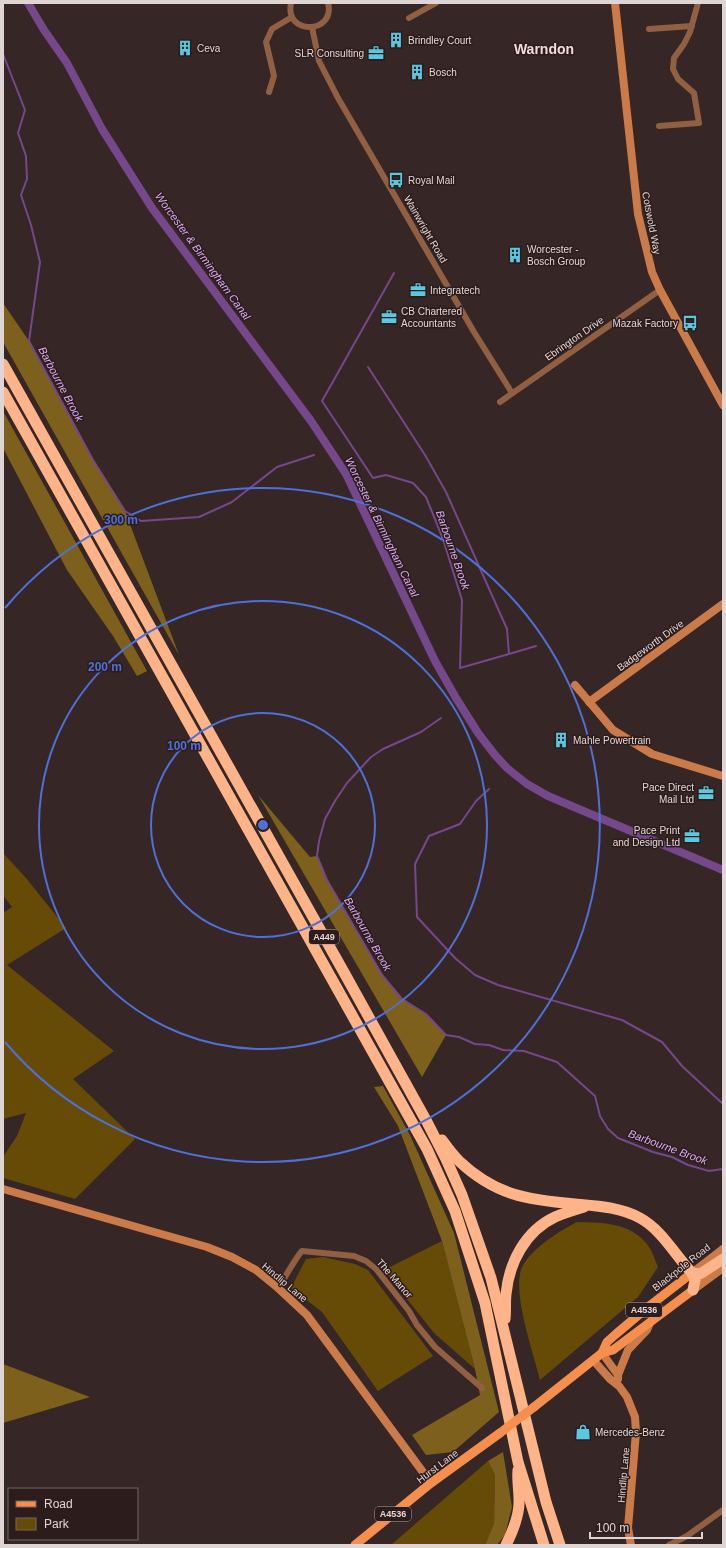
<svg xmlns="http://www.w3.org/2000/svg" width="726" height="1548" font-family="Helvetica,sans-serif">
  <rect width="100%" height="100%" fill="#362626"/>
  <g fill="#654b06">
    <path d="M3 853 26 878 66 928 7 965 114 1051 73 1079 135 1139 75 1199 3 1178V1157L17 1136 26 1113 3 1119V913L12 907 3 895Z"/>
    <path d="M577 1222C603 1223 629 1222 647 1244 652 1250 655 1260 658 1267L638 1297 540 1380C533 1352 515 1301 520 1274 523 1253 560 1231 577 1222Z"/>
    <path d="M442 1241 475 1369 434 1333 384 1270Z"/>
    <path d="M323 1257 355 1264 368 1270 433 1356 378 1391 322 1312 291 1288 306 1259Z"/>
    <path d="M488 1461 495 1475 494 1525 485 1545H391Z"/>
  </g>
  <g fill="#7d601c">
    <path d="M3 303 29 341 93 460 125 511 179 655 3 342Z"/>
    <path d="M3 411 147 671 137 676 113 636 67 570 3 448Z"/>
    <path d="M258 795 310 857 317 856 327 880 382 975 402 999 426 1014 446 1035 422 1077Z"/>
    <path d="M383 1086 410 1135 454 1233 499 1412 453 1452 426 1455 412 1435 480 1395 475 1369 442 1241 398 1126 374 1087Z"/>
    <path d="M3 1364 90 1397 3 1423Z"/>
    <path d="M503 1452 512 1507 505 1535 497 1545H485L494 1524 495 1475 488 1461Z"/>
  </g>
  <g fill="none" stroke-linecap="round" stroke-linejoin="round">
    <g stroke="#74488b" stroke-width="2">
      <path d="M3 54 25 110 18 133 26 156 27 179 21 195 31 225 40 262 29 341 93 460 125 511 141 521 199 517 232 502 277 467 314 455"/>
      <path d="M368 367 425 455 446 492 507 629 509 654 460 668 462 600 443 539 426 497 413 483 386 475 373 478 322 401 394 273"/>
      <path d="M509 654 536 646"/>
      <path d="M441 718 421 732 383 749 371 757 347 783 335 801 325 819 319 841 317 856 327 880 382 975 402 999 426 1014 446 1035 459 1037 475 1044 489 1045 503 1050 524 1051 557 1062 595 1096 600 1116 608 1129 618 1138 653 1152 672 1157 688 1165 709 1171 723 1169"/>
      <path d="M489 789 476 801 460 824 429 836 415 864 417 917 455 958 475 975 498 985 622 1020 662 1042 682 1066 723 1104"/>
    </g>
    <path stroke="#74488b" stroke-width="8" d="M28 3 44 30 67 63 102 129 152 208 311 421 346 474 435 661 456 698 478 733 495 755 507 768 527 784 548 796 723 870"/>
    <g stroke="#915f41" stroke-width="6">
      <path d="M291 3C284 36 336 34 328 3"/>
      <path d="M409 18 436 3"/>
      <path d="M312 27 319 61 338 98 474 332 512 393"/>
      <path d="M649 29 692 26"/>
      <path d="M269 92 274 76 266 42 272 29 292 17"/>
      <path d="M659 126 699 123 694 93 678 79 673 69 674 58 684 44 690 32 698 3"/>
      <path d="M500 402 660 290"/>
      <path d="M278 1288C283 1281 298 1254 302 1251L354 1256 366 1261 376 1269 409 1311 417 1325 435 1347 482 1388"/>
      <path d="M669 1545 687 1536 723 1510"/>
    </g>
    <g stroke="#ca7b49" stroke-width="8">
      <path d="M615 3 638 214 652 272 660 290 723 405"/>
      <path d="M575 685 613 730 652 754 723 776"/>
      <path d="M589 702 723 604"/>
      <path d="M3 1189 207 1247 232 1257 256 1270 278 1288 307 1315 431 1483"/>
      <path d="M692 1273 723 1249"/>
      <path d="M693 1290 723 1268"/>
      <path d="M602 1353 618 1375V1379"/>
      <path d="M593 1360 610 1379 619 1386 627 1397 635 1417 636 1432 628 1528 631 1545"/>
      <path d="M618 1375 628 1350 647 1330 650 1323"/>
    </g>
    <g stroke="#f68f4d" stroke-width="9">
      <path d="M602 1353 607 1342 616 1334 648 1307 692 1273"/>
      <path d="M534 1407 602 1353 613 1350 693 1290"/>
      <path d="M355 1545 431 1483 500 1433"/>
    </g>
    <g stroke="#feb488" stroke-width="11">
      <path d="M3 364 346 976 427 1122 446 1159 462 1195 491 1278 546 1502 560 1545"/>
      <path d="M3 392 427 1149 455 1211 485 1303 518 1462 544 1545"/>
      <path d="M442 1140C447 1147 452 1154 459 1161 495 1195 527 1200 575 1204 598 1206 620 1207 640 1218 662 1230 675 1255 692 1273L695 1280 693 1290"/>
      <path d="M692 1273 700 1274 723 1259"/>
      <path d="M505 1319C506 1311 505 1302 506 1294 509 1263 525 1231 555 1217 564 1213 574 1210 584 1207"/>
      <path d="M506 1545C513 1531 520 1515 519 1499 519 1489 517 1480 518 1470"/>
    </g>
    <path stroke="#f68f4d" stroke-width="9" d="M500 1433 534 1407"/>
  </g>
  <g fill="none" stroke="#4e70d7" stroke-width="2">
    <circle cx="263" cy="825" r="112"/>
    <circle cx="263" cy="825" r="224"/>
    <path d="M5 608A337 337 0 1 1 5 1042"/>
  </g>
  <defs>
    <symbol id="building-bare" viewBox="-9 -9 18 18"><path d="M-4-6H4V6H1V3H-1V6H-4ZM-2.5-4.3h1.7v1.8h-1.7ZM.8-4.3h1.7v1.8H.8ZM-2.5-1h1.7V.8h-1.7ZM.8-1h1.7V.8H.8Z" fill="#57c9e2" stroke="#2c1c1c" stroke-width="2.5" paint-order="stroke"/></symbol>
    <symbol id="office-bare" viewBox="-9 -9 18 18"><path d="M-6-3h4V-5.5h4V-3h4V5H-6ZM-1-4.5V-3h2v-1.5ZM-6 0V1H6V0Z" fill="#57c9e2" stroke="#2c1c1c" stroke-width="2.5" paint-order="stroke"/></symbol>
    <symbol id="bus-bare" viewBox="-9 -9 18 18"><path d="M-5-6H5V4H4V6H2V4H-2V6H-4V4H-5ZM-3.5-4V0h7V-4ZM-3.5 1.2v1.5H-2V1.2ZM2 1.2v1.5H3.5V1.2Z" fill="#57c9e2" stroke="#2c1c1c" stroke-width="2.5" paint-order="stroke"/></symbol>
    <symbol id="shop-bare" viewBox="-9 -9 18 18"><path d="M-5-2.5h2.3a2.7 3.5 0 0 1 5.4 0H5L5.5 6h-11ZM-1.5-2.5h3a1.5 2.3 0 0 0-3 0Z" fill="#57c9e2" stroke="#2c1c1c" stroke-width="2.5" paint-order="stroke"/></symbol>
  </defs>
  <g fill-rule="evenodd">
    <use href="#building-bare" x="385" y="29" width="22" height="22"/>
    <use href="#building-bare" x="174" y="37" width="22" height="22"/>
    <use href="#office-bare" x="365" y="42" width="22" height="22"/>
    <use href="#building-bare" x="406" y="61" width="22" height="22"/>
    <use href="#bus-bare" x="385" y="169" width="22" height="22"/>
    <use href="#building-bare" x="504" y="244" width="22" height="22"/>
    <use href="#office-bare" x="407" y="279" width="22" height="22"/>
    <use href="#office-bare" x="378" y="306" width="22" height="22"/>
    <use href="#bus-bare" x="679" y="312" width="22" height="22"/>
    <use href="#building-bare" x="550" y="729" width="22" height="22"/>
    <use href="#office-bare" x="695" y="782" width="22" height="22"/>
    <use href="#office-bare" x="681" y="825" width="22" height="22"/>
    <use href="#shop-bare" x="572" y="1421" width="22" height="22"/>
  </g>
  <g text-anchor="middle" stroke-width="3" stroke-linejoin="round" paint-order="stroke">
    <g fill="#2c1c1c" stroke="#aa9e9e" stroke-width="1">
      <rect x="309" y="930" width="30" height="14" rx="3"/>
      <rect x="626" y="1303" width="36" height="14" rx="3"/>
      <rect x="375" y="1507" width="36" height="14" rx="3"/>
    </g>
    <g font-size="9" font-weight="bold" fill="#e0d5d5">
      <text x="324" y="940">A449</text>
      <text x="644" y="1313">A4536</text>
      <text x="393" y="1517">A4536</text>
    </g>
    <g font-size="10" fill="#e0d5d5" stroke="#2c1c1c" text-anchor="start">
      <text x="408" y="44">Brindley Court</text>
      <text x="197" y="52">Ceva</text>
      <text x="364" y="57" text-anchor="end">SLR Consulting</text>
      <text x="429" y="76">Bosch</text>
      <text x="408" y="184">Royal Mail</text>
      <text x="527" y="253">Worcester -<tspan x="527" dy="12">Bosch Group</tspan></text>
      <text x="430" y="294">Integratech</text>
      <text x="401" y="315">CB Chartered<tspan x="401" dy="12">Accountants</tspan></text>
      <text x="678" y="327" text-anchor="end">Mazak Factory</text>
      <text x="573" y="744">Mahle Powertrain</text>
      <text x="694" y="791" text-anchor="end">Pace Direct<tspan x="694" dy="12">Mail Ltd</tspan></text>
      <text x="680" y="834" text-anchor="end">Pace Print<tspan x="680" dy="12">and Design Ltd</tspan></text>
      <text x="595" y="1436">Mercedes-Benz</text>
    </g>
    <g font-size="10" fill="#e0d5d5" stroke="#2c1c1c">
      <text transform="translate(652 223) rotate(79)" y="4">Cotswold Way</text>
      <text transform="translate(426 229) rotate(60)" y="4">Wainwright Road</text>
      <text transform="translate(574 338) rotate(-35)" y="4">Ebrington Drive</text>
      <text transform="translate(650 645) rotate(-36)" y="4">Badgeworth Drive</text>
      <text transform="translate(681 1267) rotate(-38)" y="4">Blackpole Road</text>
      <text transform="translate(395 1278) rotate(49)" y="4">The Manor</text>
      <text transform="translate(285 1282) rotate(40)" y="4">Hindlip Lane</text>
      <text transform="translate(437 1466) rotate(-37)" y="4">Hurst Lane</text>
      <text transform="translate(623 1475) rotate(-85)" y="4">Hindlip Lane</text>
    </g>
    <g font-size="11" font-style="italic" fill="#daaaf5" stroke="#2c1c1c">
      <text transform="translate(203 256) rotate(54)" y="4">Worcester &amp; Birmingham Canal</text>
      <text transform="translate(61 384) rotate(62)" y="4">Barbourne Brook</text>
      <text transform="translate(382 527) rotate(64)" y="4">Worcester &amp; Birmingham Canal</text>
      <text transform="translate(453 550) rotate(71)" y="4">Barbourne Brook</text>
      <text transform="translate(368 934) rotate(60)" y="4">Barbourne Brook</text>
      <text transform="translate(668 1147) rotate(20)" y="4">Barbourne Brook</text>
    </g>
    <g font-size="14" font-weight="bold" fill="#f2dbdb" stroke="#2c1c1c">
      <text x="544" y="54">Warndon</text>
    </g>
  </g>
  <circle cx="263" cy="825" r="6" fill="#4e70d7" stroke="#2c1c1c" stroke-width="2"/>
  <g font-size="12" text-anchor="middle" font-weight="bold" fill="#4e70d7" stroke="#2c1c1c" stroke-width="3" stroke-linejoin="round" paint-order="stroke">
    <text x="121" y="524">300 m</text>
    <text x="105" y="671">200 m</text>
    <text x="184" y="750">100 m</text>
  </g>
  <rect width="726" height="1548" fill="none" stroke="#e0d5d5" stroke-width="8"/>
  <rect x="8" y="1488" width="130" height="52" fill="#2c1c1c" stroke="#746666"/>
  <rect x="16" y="1501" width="20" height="6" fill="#f68f4d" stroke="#746666"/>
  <text x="44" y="1508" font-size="12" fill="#e0d5d5">Road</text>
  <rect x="16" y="1518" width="20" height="12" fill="#654b06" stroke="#746666"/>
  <text x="44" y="1528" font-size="12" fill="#e0d5d5">Park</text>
  <path d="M590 1532v6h112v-6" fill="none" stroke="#e0d5d5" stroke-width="2"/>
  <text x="596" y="1532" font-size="12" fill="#e0d5d5" stroke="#2c1c1c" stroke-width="3" paint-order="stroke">100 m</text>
</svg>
